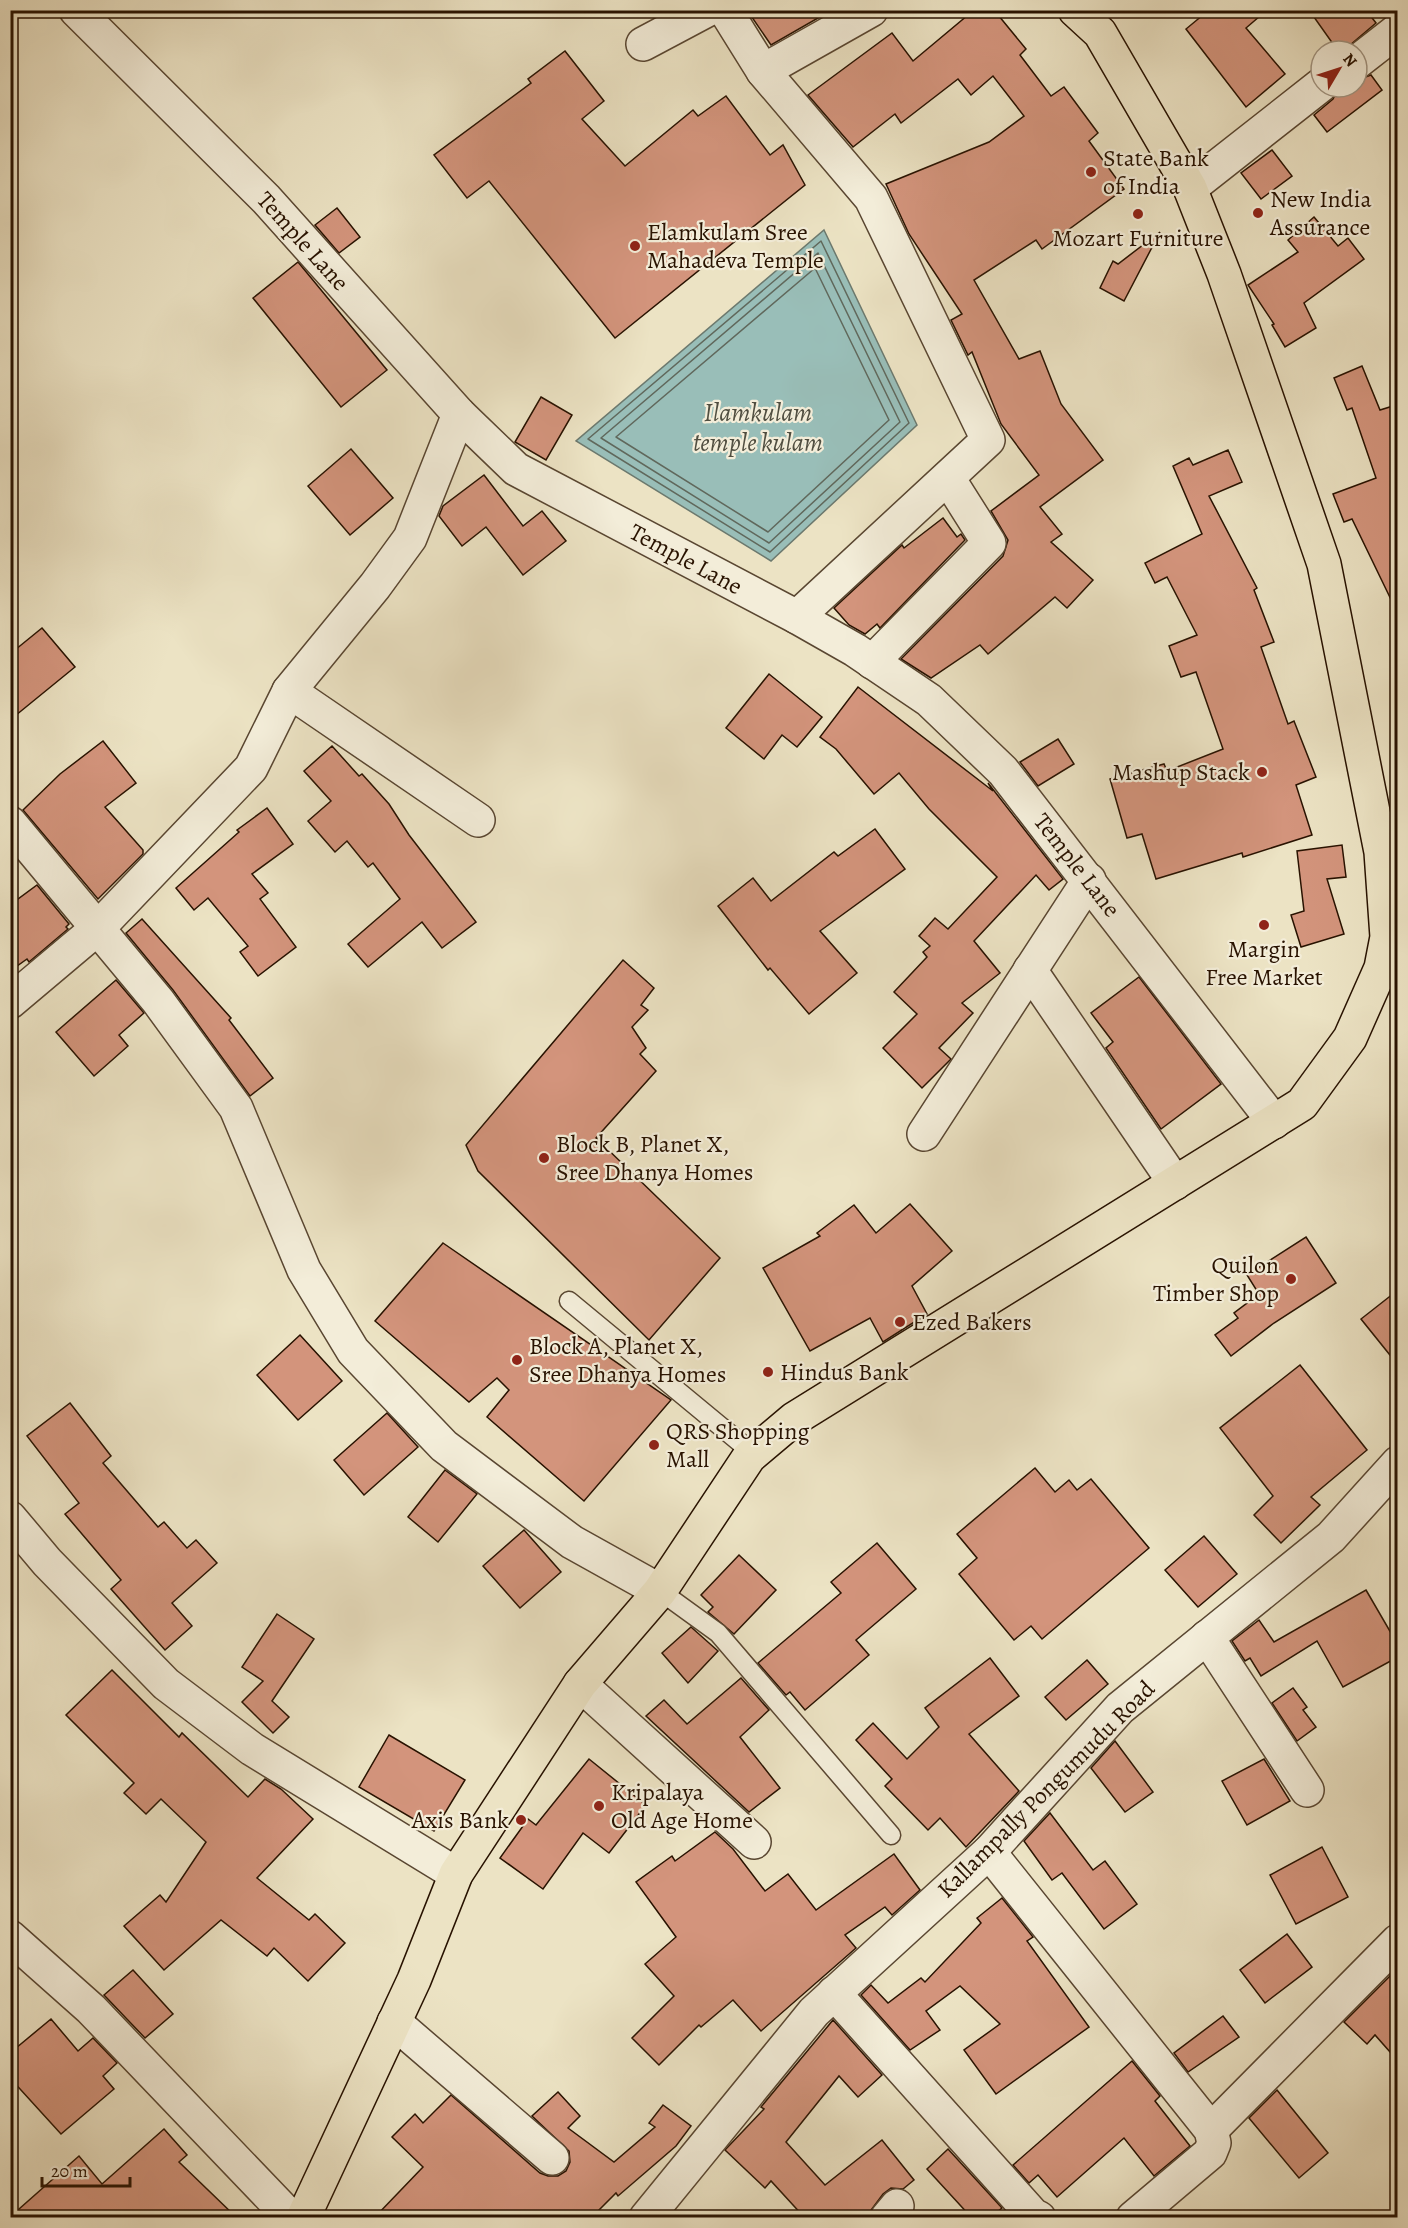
<svg xmlns="http://www.w3.org/2000/svg" width="1408" height="2228" font-family="Alegreya,serif">
  <rect width="100%" height="100%" fill="#ece3c4"/>
  <filter id="stains"><feTurbulence type="fractalNoise" baseFrequency=".00333" numOctaves="4"/><feColorMatrix values="0 0 0 0 .2 0 0 0 0 .09 0 0 0 0 .02 0 0 0 .5 -.17"/></filter>
  <radialGradient id="worn" r=".72"><stop offset=".6" stop-color="#630" stop-opacity="0"/><stop offset="1" stop-color="#630" stop-opacity=".3"/></radialGradient>
  <path fill="#99beb8" stroke="#6c796e" stroke-width="1.5" d="M824 230 917 425 771 561 576 441Z"/>
  <g fill="none" stroke-linecap="round" stroke-linejoin="round">
    <g stroke="#60685c" stroke-width="1.5">
      <path d="M821 241 909 423 770 552 588 439Z"/>
      <path d="M818 253 900 422 769 543 601 438Z"/>
      <path d="M815 268 889 420 768 532 616 437Z"/>
    </g>
  </g>
  <g fill="#d3947c" stroke="#281200" stroke-width="1.5">
    <path d="M747 10H832L771 45Z"/>
    <path d="M974 10H994L1026 49 1020 55 1051 96 1064 87 1098 133 1089 141 1124 189 1042 249 1036 240 974 280 1019 359 1040 351 1061 404 1103 460 1040 507 1062 534 1051 542 1093 580 1067 608 1055 597 988 654 980 645 931 678 901 659 1003 556 1008 540 991 511 1039 475 1001 424 972 352 968 355 951 320 962 314 909 234 886 184 989 142 1024 116 993 76 971 95 958 79 901 123 895 114 853 147 808 95 892 33 913 61Z"/>
    <path d="M1209 10H1267L1246 28 1285 74 1246 107 1186 29Z"/>
    <path d="M1309 10H1366L1376 23 1343 51H1338Z"/>
    <path d="M565 51 604 101 582 119 625 166 693 110 698 116 726 96 770 155 783 145 805 185 615 338 489 181 467 198 434 155 531 83 528 79Z"/>
    <path d="M1371 75 1382 90 1327 132 1314 115 1333 99 1339 87H1357V80Z"/>
    <path d="M1272 150 1292 176 1261 199 1241 173Z"/>
    <path d="M337 208 360 237 339 253 315 225Z"/>
    <path d="M1314 217 1338 246 1348 238 1364 259 1304 303 1316 328 1285 347 1272 325 1274 324 1248 285 1298 252 1288 240Z"/>
    <path d="M1160 232 1124 301 1100 288 1113 261 1118 264Z"/>
    <path d="M298 262 387 370 341 407 253 298Z"/>
    <path d="M1362 366 1380 410 1393 406 1398 420V614L1352 519 1344 522 1333 494 1376 478 1352 408 1347 410 1334 378Z"/>
    <path d="M541 397 572 415 546 460 515 442Z"/>
    <path d="M351 449 393 498 350 535 308 486Z"/>
    <path d="M1228 450 1242 482 1209 496 1257 588 1254 590 1274 642 1261 647 1288 724 1294 721 1316 777 1296 785 1312 835 1243 857 1242 853 1156 879 1142 834 1127 838 1110 779 1164 764 1167 771 1223 749 1196 672 1181 677 1169 646 1197 635 1167 577 1155 583 1145 563 1202 534 1173 466 1189 458 1193 465Z"/>
    <path d="M484 475 523 526 542 511 566 541 523 575 486 527 462 546 439 516 443 506Z"/>
    <path d="M943 518 957 537 961 534 965 540 880 628 877 624 865 634 849 625 834 608 902 545 904 548Z"/>
    <path d="M42 628 75 667 10 720V654Z"/>
    <path d="M769 674 822 717 797 747 782 735 764 759 726 728Z"/>
    <path d="M858 687 993 791 988 783 1063 879 1049 890 1036 875 974 941 1000 973 962 1003 973 1013 939 1048 951 1059 922 1088 883 1048 917 1014 894 992 927 957 923 952 930 946 919 936 935 918 948 929 997 877 929 809 899 773 874 794 836 749 820 737Z"/>
    <path d="M1058 739 1074 764 1038 786 1020 762Z"/>
    <path d="M103 741 136 783 105 807 143 850V854L98 899 23 810 60 774Z"/>
    <path d="M332 746 359 776 362 774 389 804 409 835 476 922 442 948 422 922 368 967 348 944 400 899 373 863 368 867 347 841 335 852 308 821 331 801 304 771Z"/>
    <path d="M267 808 293 844 252 874 268 893 260 899 296 947 258 976 240 952 248 946 208 898 194 910 176 888 239 832 237 830Z"/>
    <path d="M875 829 905 869 820 931 857 973 809 1014 770 968 768 970 718 906 753 878 771 901 834 852 838 856Z"/>
    <path d="M1342 845 1346 877 1327 879 1344 934 1301 947 1291 915 1304 911 1297 851Z"/>
    <path d="M37 885 69 924 66 927 68 929 29 962 27 959 10 971V905Z"/>
    <path d="M142 919 231 1018 229 1020 273 1078 250 1096 173 990 126 933Z"/>
    <path d="M623 960 654 988 641 1005 648 1010 632 1027 646 1048 640 1054 656 1071 596 1138 720 1258 649 1340 478 1171 466 1145Z"/>
    <path d="M1139 977 1221 1084 1161 1129 1106 1048 1113 1042 1091 1013Z"/>
    <path d="M116 980 144 1013 119 1035 128 1046 94 1076 56 1032Z"/>
    <path d="M910 1204 952 1251 912 1286 927 1314 883 1342 870 1318 810 1351 763 1268 820 1236 817 1233 854 1205 876 1233Z"/>
    <path d="M1306 1237 1336 1283 1274 1323 1231 1356 1215 1335 1238 1318 1234 1313 1259 1294 1247 1275Z"/>
    <path d="M443 1243 671 1400 584 1501 487 1417 509 1390 497 1378 469 1402 375 1321Z"/>
    <path d="M1398 1290V1365L1361 1319Z"/>
    <path d="M300 1335 342 1381 298 1420 257 1375Z"/>
    <path d="M1300 1365 1367 1450 1311 1497 1320 1505 1281 1543 1254 1515 1273 1496 1220 1428Z"/>
    <path d="M70 1403 111 1456 103 1463 158 1527 164 1522 187 1548 196 1540 217 1563 172 1603 192 1626 165 1650 111 1589 121 1580 65 1514 79 1503 27 1436Z"/>
    <path d="M387 1413 418 1447 364 1495 334 1460Z"/>
    <path d="M1035 1468 1055 1492 1069 1480 1077 1490 1091 1479 1149 1548 1042 1639 1031 1626 1014 1640 959 1574 977 1558 957 1534Z"/>
    <path d="M445 1470 477 1494 438 1542 408 1517Z"/>
    <path d="M524 1530 561 1572 520 1608 483 1566Z"/>
    <path d="M1204 1536 1237 1574 1198 1607 1165 1570Z"/>
    <path d="M877 1543 916 1589 856 1640 869 1655 805 1710 790 1692 786 1695 758 1663 841 1593 831 1582Z"/>
    <path d="M739 1555 776 1590 734 1634 708 1612 713 1607 701 1595Z"/>
    <path d="M1366 1590 1398 1645V1657L1343 1687 1317 1641 1261 1676 1250 1658 1245 1661 1232 1641 1259 1620 1274 1642Z"/>
    <path d="M277 1614 314 1639 272 1701 289 1717 273 1733 242 1702 263 1681 242 1667Z"/>
    <path d="M691 1627 718 1651 688 1683 662 1653Z"/>
    <path d="M990 1658 1019 1696 969 1734 1019 1791 966 1847 940 1818 928 1830 885 1786 892 1779 856 1740 873 1723 907 1759 939 1727 925 1708Z"/>
    <path d="M1087 1660 1108 1684 1066 1720 1045 1697Z"/>
    <path d="M112 1670 179 1737 182 1733 248 1797 265 1779 281 1789 313 1819 257 1878 309 1920 315 1914 345 1943 308 1981 274 1948 267 1956 221 1920 164 1970 124 1926 160 1895 166 1902 206 1842 161 1799 146 1814 124 1793 134 1783 66 1715Z"/>
    <path d="M741 1678 769 1710 740 1737 780 1788 749 1812 646 1716 664 1700 687 1724Z"/>
    <path d="M1293 1688 1307 1707 1303 1710 1316 1727 1297 1741 1272 1703Z"/>
    <path d="M389 1735 465 1780 434 1831 359 1787Z"/>
    <path d="M1115 1741 1153 1792 1125 1812 1091 1768Z"/>
    <path d="M589 1759 646 1805 609 1853 583 1833 543 1889 500 1858 528 1819 536 1825Z"/>
    <path d="M1264 1759 1290 1801 1247 1825 1222 1781Z"/>
    <path d="M1050 1813 1093 1870 1105 1861 1137 1904 1104 1929 1062 1873 1052 1880 1024 1841Z"/>
    <path d="M715 1832 733 1849 765 1891 788 1874 816 1910 894 1854 920 1890 892 1915 885 1907 845 1935 856 1948 761 2031 733 2000 701 2027 699 2025 659 2065 632 2038 674 1996 645 1964 676 1937 636 1882 672 1856 675 1861Z"/>
    <path d="M1322 1847 1348 1897 1296 1924 1270 1875Z"/>
    <path d="M1002 1898 1033 1937 1027 1941 1089 2027 996 2094 964 2050 1000 2024 960 1986 926 2011 940 2030 910 2050 861 1995 871 1985 888 2003 921 1978 925 1982 981 1923 977 1918Z"/>
    <path d="M1287 1934 1312 1967 1265 2003 1240 1970Z"/>
    <path d="M1398 1968V2061L1375 2035 1367 2044 1344 2022Z"/>
    <path d="M133 1970 173 2014 145 2038 104 1995Z"/>
    <path d="M1223 2016 1239 2037 1188 2072 1174 2053Z"/>
    <path d="M51 2019 78 2051 93 2038 117 2063 103 2076 114 2089 61 2134 10 2078V2053Z"/>
    <path d="M833 2020 882 2075 858 2097 839 2076 786 2142 825 2185 882 2140 914 2180 903 2189 891 2188 883 2194 866 2217H804L771 2181 765 2188 725 2150 764 2109 761 2107Z"/>
    <path d="M1132 2061 1160 2096 1155 2101 1190 2146 1154 2176 1124 2138 1057 2197 1038 2175 1029 2183 1013 2165Z"/>
    <path d="M1277 2090 1328 2153 1299 2178 1249 2118Z"/>
    <path d="M558 2092 580 2116 568 2128 614 2162 655 2127 649 2123 663 2105 691 2126 676 2146 618 2196 616 2193 592 2217H375L423 2167 392 2137 415 2114 423 2123 451 2095 540 2173 548 2176H558L566 2171 570 2162 569 2151 532 2116Z"/>
    <path d="M164 2129 187 2155 179 2162 236 2217H10L79 2156 102 2184Z"/>
    <path d="M948 2149 1002 2208 991 2217H971L927 2169Z"/>
  </g>
  <g fill="none" stroke-linecap="round" stroke-linejoin="round">
    <defs>
      <g id="service">
        <path d="M569 1301 754 1454"/>
        <path d="M660 1591 718 1633 891 1835"/>
      </g>
      <g id="minor">
        <path d="M76 10 266 199 459 414 516 469 797 617 855 650 929 700 1003 771 1274 1122"/>
        <path d="M725 10 763 71"/>
        <path d="M643 44 707 10"/>
        <path d="M797 617 988 440 871 198 763 71 871 10"/>
        <path d="M872 662 989 543 948 478"/>
        <path d="M289 691 478 820"/>
        <path d="M10 823 158 1001 236 1108 304 1270 353 1351 444 1446 572 1542 660 1591"/>
        <path d="M1030 970 1175 1183"/>
        <path d="M10 1002 99 927 251 768 289 691 375 586 410 538 459 414"/>
        <path d="M924 1134 1089 880"/>
        <path d="M10 1518 47 1562 166 1684 252 1749 456 1874"/>
        <path d="M1207 1637 1307 1790"/>
        <path d="M580 1684 754 1842"/>
        <path d="M989 1852 1211 2130 1214 2143 1210 2153 1133 2218"/>
        <path d="M10 1937 91 2009 291 2218"/>
        <path d="M834 1993 1033 2215 1039 2218"/>
        <path d="M394 2022 552 2158"/>
        <path d="M1211 2130 1398 1941"/>
        <path d="M646 2218 814 2012 989 1852 1120 1708 1331 1537 1398 1463"/>
        <path d="M887 2218 897 2206"/>
      </g>
      <g id="tertiary">
        <path d="M1357 62 1398 30"/>
        <path d="M1190 188 1321 85"/>
      </g>
      <path id="primary" d="M303 2218 414 1980 456 1874 580 1684 660 1591 749 1457 794 1419 1302 1104 1350 1038 1381 968 1387 937 1381 852 1324 564 1224 274 1190 188 1100 33 1075 10"/>
    </defs>
    <use href="#service" stroke="#594631" stroke-width="21"/>
    <use href="#minor" stroke="#594631" stroke-width="36"/>
    <use href="#tertiary" stroke="#594631" stroke-width="36"/>
    <use href="#primary" stroke="#281200" stroke-width="36"/>
    <use href="#service" stroke="#f3edd9" stroke-width="18"/>
    <use href="#minor" stroke="#f3edd9" stroke-width="33"/>
    <use href="#tertiary" stroke="#f3edd9" stroke-width="33"/>
    <use href="#primary" stroke="#ece3c4" stroke-width="33"/>
  </g>
  <g fill="#8f2418" stroke="#f3edd9" stroke-width="2">
    <circle cx="1091" cy="172" r="6"/>
    <circle cx="1258" cy="213" r="6"/>
    <circle cx="1138" cy="214" r="6"/>
    <circle cx="635" cy="246" r="6"/>
    <circle cx="1262" cy="772" r="6"/>
    <circle cx="1264" cy="925" r="6"/>
    <circle cx="544" cy="1158" r="6"/>
    <circle cx="1291" cy="1279" r="6"/>
    <circle cx="900" cy="1322" r="6"/>
    <circle cx="517" cy="1360" r="6"/>
    <circle cx="768" cy="1372" r="6"/>
    <circle cx="654" cy="1445" r="6"/>
    <circle cx="599" cy="1806" r="6"/>
    <circle cx="521" cy="1820" r="6"/>
  </g>
  <g text-anchor="middle" stroke-width="4.5" stroke-linejoin="round" paint-order="stroke">
    <g font-size="24" fill="#281200" stroke="#f3edd9" text-anchor="start">
      <text x="1103" y="166">State Bank<tspan x="1103" dy="28">of India</tspan></text>
      <text x="1270" y="207">New India<tspan x="1270" dy="28">Assurance</tspan></text>
      <text x="647" y="240">Elamkulam Sree<tspan x="647" dy="28">Mahadeva Temple</tspan></text>
      <text x="1138" y="246" text-anchor="middle">Mozart Furniture</text>
      <text x="1250" y="780" text-anchor="end">Mashup Stack</text>
      <text x="1264" y="957" text-anchor="middle">Margin<tspan x="1264" dy="28">Free Market</tspan></text>
      <text x="556" y="1152">Block B, Planet X,<tspan x="556" dy="28">Sree Dhanya Homes</tspan></text>
      <text x="1279" y="1273" text-anchor="end">Quilon<tspan x="1279" dy="28">Timber Shop</tspan></text>
      <text x="912" y="1330">Ezed Bakers</text>
      <text x="529" y="1354">Block A, Planet X,<tspan x="529" dy="28">Sree Dhanya Homes</tspan></text>
      <text x="780" y="1380">Hindus Bank</text>
      <text x="666" y="1439">QRS Shopping<tspan x="666" dy="28">Mall</tspan></text>
      <text x="611" y="1800">Kripalaya<tspan x="611" dy="28">Old Age Home</tspan></text>
      <text x="509" y="1828" text-anchor="end">Axis Bank</text>
    </g>
    <g font-size="24" fill="#281200" stroke="#f3edd9">
      <text transform="translate(303 241) rotate(48)" y="8">Temple Lane</text>
      <text transform="translate(686 559) rotate(28)" y="8">Temple Lane</text>
      <text transform="translate(1077 865) rotate(52)" y="8">Temple Lane</text>
      <text transform="translate(1046 1789) rotate(-45)" y="8">Kallampally Pongumudu Road</text>
    </g>
    <g font-size="26" font-style="italic" fill="#504e40" stroke="#f3edd9">
      <text x="758" y="421">Ilamkulam<tspan x="758" dy="30">temple kulam</tspan></text>
    </g>
  </g>
  <rect width="1408" height="2228" fill="none" stroke="#ece3c4" stroke-width="36"/>
  <rect x="12" y="12" width="1384" height="2204" fill="none" stroke="#281200" stroke-width="3"/>
  <rect x="18" y="18" width="1372" height="2192" fill="none" stroke="#281200" stroke-width="1.5"/>
  <g transform="translate(1339 69) rotate(51)"><circle r="28" fill="#f3edd9" stroke="#a29582" stroke-width="1.5"/>
  <path d="M0-4.5L10 22L0 15L-10 22Z" fill="#8f2418"/>
  <text y="-9" font-size="16" font-weight="bold" text-anchor="middle" fill="#281200">N</text>
  </g>
  <path d="M42 2177v9h88v-9" fill="none" stroke="#281200" stroke-width="3"/>
  <text x="51" y="2177" font-size="18" fill="#281200" stroke="#f3edd9" stroke-width="4.5" paint-order="stroke">20 m</text>
  <rect width="100%" height="100%" filter="url(#stains)"/>
  <rect width="100%" height="100%" fill="url(#worn)"/>
</svg>
